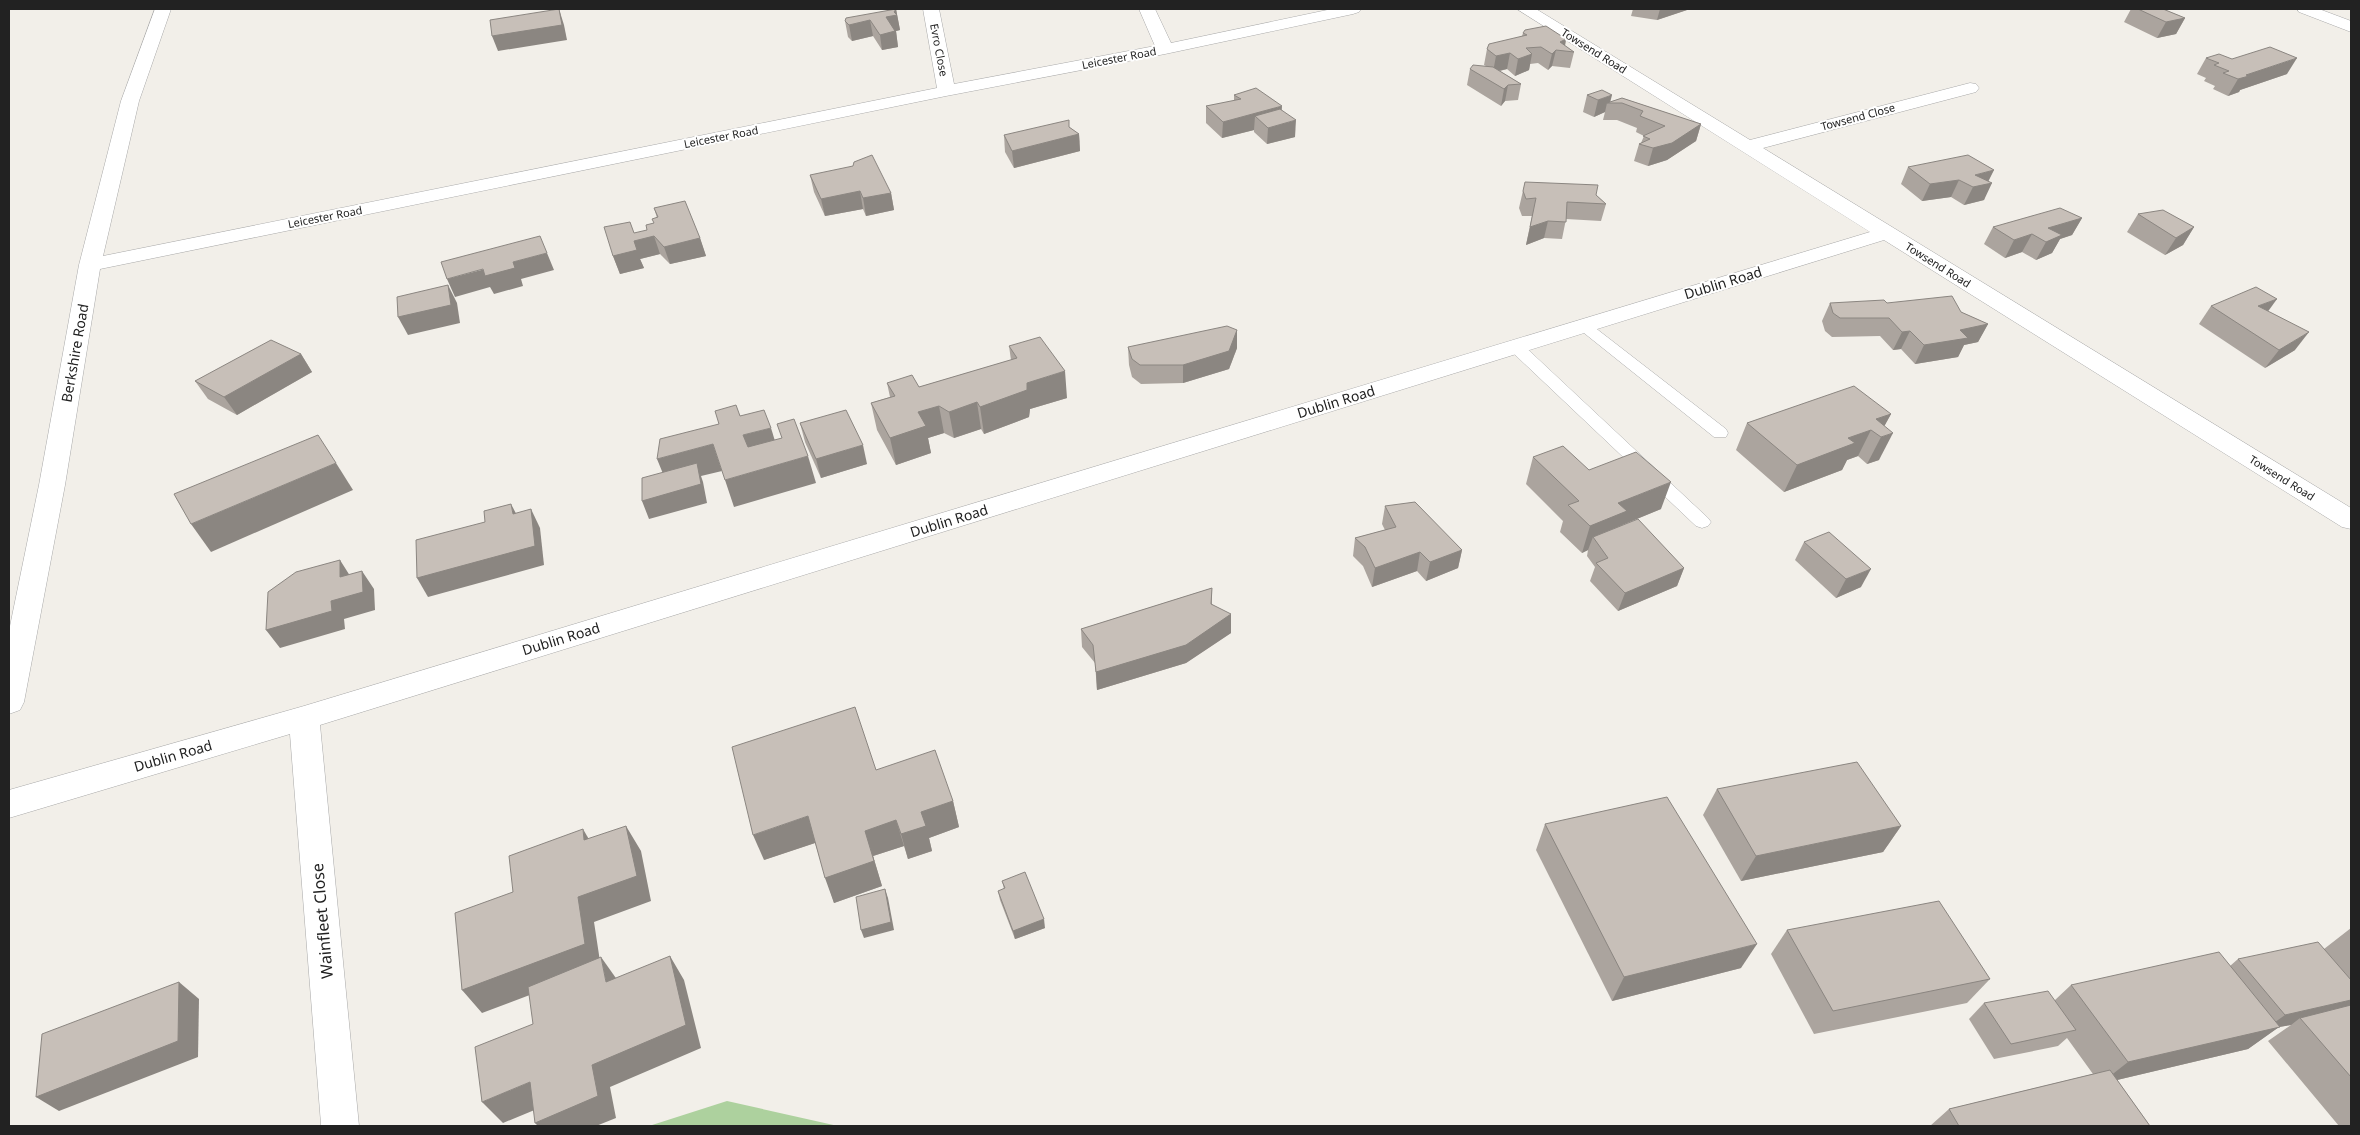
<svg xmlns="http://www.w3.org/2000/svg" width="2360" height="1135" font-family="'Noto Sans',sans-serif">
  <rect width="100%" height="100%" fill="#f2efe9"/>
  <path fill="#add19e" d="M727 1101 838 1126H649Z"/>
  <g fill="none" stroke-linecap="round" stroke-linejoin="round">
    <defs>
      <g id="service">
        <path d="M1584 321 1589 323 1726 429 1728 433 1726 437H1714L1579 329 1576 326 1579 323Z"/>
        <path d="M1516 342 1522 344 1708 518 1711 522 1708 526 1702 528 1696 526 1510 350 1508 347 1510 344Z"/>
      </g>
      <g id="minor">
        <path d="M155 9H171L139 101 103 256 937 88 923 9H939L954 84 1155 46 1139 9H1155L1171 43 1332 9H1361L1359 12 1353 14 1165 54 946 96 100 269 65 485 24 702 20 710 9 714V631L39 485 79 265 121 101Z"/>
        <path d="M1517 9H1536L1750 140 1970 83 1976 84 1979 88 1976 92 1763 148 2351 508V529L2342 527 1884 240 320 725 359 1126H321V1124L290 734 9 818V790L304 706 1870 232Z"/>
        <path d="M2297 9H2319L2351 21V32L2299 12Z"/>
      </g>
    </defs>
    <use href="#service" stroke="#a9a9a9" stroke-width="1"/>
    <use href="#minor" stroke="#a9a9a9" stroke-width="1"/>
    <use href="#service" fill="#fff" fill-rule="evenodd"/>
    <use href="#minor" fill="#fff" fill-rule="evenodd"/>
  </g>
  <g fill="#aba49e">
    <path d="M896 9 900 30 896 31 898 47 882 50 873 36 852 41 848 37 845 21Z"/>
    <path d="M1633 9H1687V10L1657 20 1631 16Z"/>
    <path d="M2131 9H2163L2185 18 2176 34 2157 38 2124 22Z"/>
    <path d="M1523 33 1566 39 1565 46 1574 52 1570 68 1552 66 1548 70 1538 63 1530 64 1529 70 1515 76 1507 69 1500 71 1521 84 1518 100 1505 101 1501 106 1467 85 1470 69 1486 66 1484 65 1487 49 1522 36Z"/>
    <path d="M2206 58 2232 59 2287 74 2240 90 2239 92 2228 96 2213 89 2215 86 2204 81 2206 78 2197 74Z"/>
    <path d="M1234 95 1281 110 1295 137 1267 144 1254 132V130L1222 138 1206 123V106L1234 101Z"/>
    <path d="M1587 95 1610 102 1622 98 1701 124 1696 141 1667 160 1648 166 1634 161 1639 144 1641 143 1644 136 1636 132 1637 128 1617 120H1603L1605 112 1594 117 1583 112Z"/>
    <path d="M1069 127 1079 134 1080 151 1014 168 1005 152 1004 135Z"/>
    <path d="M1908 167 1989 181 1984 200 1964 205 1951 197 1922 201 1901 184Z"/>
    <path d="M810 175 891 193 894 210 866 216 863 209 825 216 814 192Z"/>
    <path d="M1525 182 1596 195 1606 204 1601 221 1566 219 1562 239 1544 238 1526 245 1532 216H1522L1519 208Z"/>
    <path d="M654 208 700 238 706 256 670 264 660 254 640 259 644 268 620 274 613 256 647 230 654 223 657 218Z"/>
    <path d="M2138 214 2194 227 2183 245 2165 255 2127 232Z"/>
    <path d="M2082 218 2072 235 2060 239 2052 253 2036 260 2022 252 2005 258 1984 244 1993 227Z"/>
    <path d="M1830 303H1887L1961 312 1988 324 1978 342 1964 345 1958 357 1915 364 1901 349 1893 350 1880 336 1832 337 1825 331 1822 321Z"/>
    <path d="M2211 306 2268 311 2295 350 2265 368 2199 324Z"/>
    <path d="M1009 346 1067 398 1030 409 1029 417 984 434 981 429 954 438 944 433 928 438 931 453 896 465 877 430 871 403 890 397 887 383 919 387 1011 360Z"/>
    <path d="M1128 347 1237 348 1229 369 1183 383 1141 384 1132 377 1129 365Z"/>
    <path d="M301 354 312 372 237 415 208 399 195 381Z"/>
    <path d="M1891 414 1884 426 1879 460 1867 464 1858 456 1847 460 1842 470 1784 492 1736 450 1747 423Z"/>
    <path d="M800 423 867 464 821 478 805 442Z"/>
    <path d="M1533 457 1589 470 1661 509 1622 525 1684 568 1677 586 1618 611 1590 581 1595 567 1587 556 1588 550 1582 553 1560 532 1563 521 1526 484Z"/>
    <path d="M1385 506 1462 550 1458 568 1426 581 1417 571 1372 587 1363 566 1353 556 1355 538 1385 530 1382 524Z"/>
    <path d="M1804 542 1861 587 1836 598 1795 560Z"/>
    <path d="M1212 588V604L1231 633 1186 663 1097 690 1095 663 1082 647 1081 629Z"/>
    <path d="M876 770 953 801 959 827 929 838 932 851 908 859 904 846 873 856 882 886 834 903 815 843 764 860Z"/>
    <path d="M1717 789 1901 826 1883 852 1741 881 1703 815Z"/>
    <path d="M1545 824 1741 968 1612 1001 1536 850Z"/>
    <path d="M1002 881 1045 928 1015 939 1000 900 998 891 1004 889Z"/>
    <path d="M2351 928V1126H2339L2268 1041 2291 1025 2279 1027 2248 1049 2117 1080 2150 1126H1930L1949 1109 2093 1074 2067 1038 2058 1046 1994 1059 1969 1019 1984 1003 2055 1000 2071 985 2230 966 2238 959 2324 949Z"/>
    <path d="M1787 930 1990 979 1967 1003 1814 1034 1771 954Z"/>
  </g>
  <g fill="#8b8681">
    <path d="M559 9 564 25 567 40 498 51 492 36Z"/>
    <path d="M896 9 900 30 896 31 898 47 882 50 880 35 886 17 894 12Z"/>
    <path d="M1660 9H1687V10L1657 20Z"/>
    <path d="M2185 18 2176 34 2157 38 2166 22Z"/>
    <path d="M870 20 873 36 852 41 849 25Z"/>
    <path d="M1566 39 1564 51 1560 42Z"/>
    <path d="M1556 50 1552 66 1548 70 1552 54Z"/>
    <path d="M1510 53 1507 69 1493 72 1496 56Z"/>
    <path d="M1532 54 1529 70 1515 76 1518 59Z"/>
    <path d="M2297 58 2287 74 2240 90 2239 92 2228 96 2238 79 2246 75Z"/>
    <path d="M1508 85 1505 101 1501 106 1504 89Z"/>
    <path d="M1612 95 1610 103H1607L1605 112 1594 117 1598 100Z"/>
    <path d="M1282 106 1281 122 1255 116 1254 130 1222 138 1223 122Z"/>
    <path d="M1296 120 1295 137 1267 144 1268 128Z"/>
    <path d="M1701 124 1696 141 1667 160 1648 166 1653 148Z"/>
    <path d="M1079 134 1080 151 1014 168 1012 151Z"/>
    <path d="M1994 170 1987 184 1992 183 1984 200 1964 205 1973 187 1975 175Z"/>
    <path d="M1959 180 1951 197 1922 201 1930 184Z"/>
    <path d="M860 191 863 209 825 216 821 199Z"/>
    <path d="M891 193 894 210 866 216 863 198Z"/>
    <path d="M2082 218 2072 235 2060 239 2052 253 2036 260 2046 242 2048 228Z"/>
    <path d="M1548 221 1544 238 1526 245 1530 227Z"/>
    <path d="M2194 227 2183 245 2165 255 2176 238Z"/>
    <path d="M2032 234 2022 252 2005 258 2014 240Z"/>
    <path d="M654 236 660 254 640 259 644 268 620 274 613 256 634 241Z"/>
    <path d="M700 238 706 256 670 264 664 247Z"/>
    <path d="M547 253 554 270 521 279 523 286 494 294 490 287 455 297 447 279Z"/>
    <path d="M448 285 457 303 460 323 408 335 398 317Z"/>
    <path d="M2277 299 2264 317 2258 306Z"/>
    <path d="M1988 324 1978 342 1964 345 1958 357 1915 364 1924 345 1960 330Z"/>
    <path d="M1237 330V348L1229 369 1183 383V365Z"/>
    <path d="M1910 331 1901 349 1893 350 1902 332Z"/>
    <path d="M2309 332 2295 350 2265 368 2279 350Z"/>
    <path d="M301 354 312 372 237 415 224 397Z"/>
    <path d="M1065 371 1067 398 1030 409 1029 417 984 434 980 407 1027 383Z"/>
    <path d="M977 402 981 429 954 438 949 412Z"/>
    <path d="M939 406 944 433 928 438 931 453 896 465 890 438 918 412Z"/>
    <path d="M1891 414 1879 436 1876 419Z"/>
    <path d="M771 428 779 454 752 462 743 435Z"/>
    <path d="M1871 430 1858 456 1847 460 1842 470 1784 492 1797 465 1848 438Z"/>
    <path d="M1893 433 1879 460 1867 464 1881 437Z"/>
    <path d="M713 444 722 471 701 476 703 482 707 503 649 519 642 501 668 486 657 459Z"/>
    <path d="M863 445 867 464 821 478 816 459Z"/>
    <path d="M808 456 816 483 734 507 725 480Z"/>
    <path d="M336 463 353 490 211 552 191 524Z"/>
    <path d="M1671 482 1661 509 1593 537 1588 550 1582 553 1590 526 1618 503Z"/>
    <path d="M511 504 521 523 513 514Z"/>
    <path d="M531 509 540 528 544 565 428 597 417 578Z"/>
    <path d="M1462 550 1458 568 1426 581 1430 562Z"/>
    <path d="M1420 552 1417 571 1372 587 1375 568Z"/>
    <path d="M340 560 352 579 362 571 374 589 375 610 344 619 345 629 280 648 266 630 331 601 340 577Z"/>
    <path d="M1684 568 1677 586 1618 611 1625 593Z"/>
    <path d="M1871 569 1861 587 1836 598 1846 579Z"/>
    <path d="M1231 614V633L1186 663 1097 690 1096 672Z"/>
    <path d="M953 801 959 827 929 838 932 851 908 859 901 834 921 812Z"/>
    <path d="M808 816 818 842 764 860 753 835Z"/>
    <path d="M896 820 904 846 873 856 882 886 834 903 825 878 865 831Z"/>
    <path d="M626 826 641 851 651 901 594 922 601 968 482 1013 462 990 578 897Z"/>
    <path d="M1901 826 1883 852 1741 881 1756 856Z"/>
    <path d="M583 829 598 855 584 840Z"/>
    <path d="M885 889 888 898 894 930 864 938 861 930Z"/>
    <path d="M1044 919 1045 928 1015 939 1013 931Z"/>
    <path d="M1757 944 1741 968 1612 1001 1624 977Z"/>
    <path d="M670 956 684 980 701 1048 610 1087 616 1118 596 1126H538L535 1123 592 1065Z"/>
    <path d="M601 957 618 981 606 982Z"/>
    <path d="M179 982 199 999 198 1057 59 1111 36 1097Z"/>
    <path d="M2351 1000V1007L2300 1018 2291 1025 2279 1027 2248 1049 2100 1084 2128 1062 2264 1030 2285 1015Z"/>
    <path d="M530 1082 549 1104 503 1123 482 1102Z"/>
  </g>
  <g fill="#c7bfb8" stroke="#8b8681">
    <path d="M559 9 562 25 492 36 490 20Z"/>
    <path d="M896 9 894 12 897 15 886 17 895 31 880 35 870 20 849 25 845 21 846 18Z"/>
    <path d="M2138 9H2163L2185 18 2166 22Z"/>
    <path d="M1546 26 1566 39 1560 42 1574 52 1556 50 1552 54 1541 47 1526 48 1532 54 1518 59 1510 53 1496 56 1487 49 1489 44 1527 35 1523 33 1525 30Z"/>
    <path d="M2270 47 2297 58 2246 75 2249 76 2238 79 2223 73 2229 71 2214 65 2219 63 2206 58 2219 54 2232 59Z"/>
    <path d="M1473 65 1493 67 1521 84 1508 85 1504 89 1470 69Z"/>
    <path d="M1256 88 1282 106 1223 122 1206 106 1241 99 1234 95Z"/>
    <path d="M1602 90 1612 95 1598 100 1587 95Z"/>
    <path d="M1622 98 1701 124 1672 143 1653 148 1639 144 1650 139 1643 136 1665 126 1640 116 1643 111 1622 103H1607Z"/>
    <path d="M1280 109 1296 120 1268 128 1255 116Z"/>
    <path d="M1069 120V127L1079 134 1012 151 1004 135Z"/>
    <path d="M872 155 891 193 863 198 860 191 821 199 810 175 853 166 854 162Z"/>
    <path d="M1968 155 1994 170 1975 175 1992 183 1973 187 1959 180 1930 184 1908 167Z"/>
    <path d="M1525 182 1598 185 1596 195 1606 204 1567 202 1566 222 1548 221 1530 227 1536 198 1526 199 1523 191Z"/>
    <path d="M685 201 700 238 664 247 654 236 634 241 637 250 613 256 604 227 630 222 634 233 647 230 646 225 654 223 652 219 658 217 654 208Z"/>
    <path d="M2060 208 2082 218 2048 228 2062 235 2046 242 2032 234 2014 240 1993 227Z"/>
    <path d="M2163 210 2194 227 2176 238 2138 214Z"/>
    <path d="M540 236 547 253 513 262 515 268 485 276 483 269 447 279 441 262Z"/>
    <path d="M448 285 451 305 398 317 397 297Z"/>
    <path d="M2256 287 2277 299 2258 306 2309 332 2279 350 2211 306Z"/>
    <path d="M1952 296 1961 312 1988 324 1960 330 1968 338 1924 345 1910 331 1902 332 1889 318H1840L1833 313 1830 303 1884 300 1887 303Z"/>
    <path d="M1227 326 1237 330 1229 351 1183 365H1140L1132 359 1128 347Z"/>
    <path d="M1040 337 1065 371 1027 383V390L980 407 977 402 949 412 939 406 918 412 926 426 890 438 871 403 895 396 887 383 912 375 919 387 1017 358 1009 346Z"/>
    <path d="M271 340 301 354 224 397 195 381Z"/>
    <path d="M1854 386 1891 414 1876 419 1893 433 1881 437 1871 430 1848 438 1855 443 1797 465 1747 423Z"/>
    <path d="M736 405 740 416 764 410 771 428 743 435 748 447 782 438 777 424 794 419 808 456 725 480 713 444 657 459 660 439 719 424 715 411Z"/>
    <path d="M846 410 863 445 816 459 800 423Z"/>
    <path d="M318 435 336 463 191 524 174 494Z"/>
    <path d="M1563 446 1589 470 1636 452 1671 482 1618 503 1627 511 1590 526 1568 505 1579 501 1533 457Z"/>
    <path d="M697 463 701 484 642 501V478Z"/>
    <path d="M1415 502 1462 550 1430 562 1420 552 1375 568 1365 547 1355 538 1396 527 1385 506Z"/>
    <path d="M511 504 513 514 531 509 535 546 417 578 416 540 485 522 484 511Z"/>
    <path d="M1638 519 1684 568 1625 593 1596 563 1608 558 1593 537Z"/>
    <path d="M1829 532 1871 569 1846 579 1804 542Z"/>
    <path d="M340 560V577L362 571 363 592 331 601 332 611 266 630 268 592 296 572Z"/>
    <path d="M1212 588 1211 604 1231 614 1186 645 1096 672 1093 645 1081 629Z"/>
    <path d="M855 707 876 770 935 750 953 801 921 812 926 826 901 834 896 820 865 831 874 861 825 878 808 816 753 835 732 747Z"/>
    <path d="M1857 762 1901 826 1756 856 1717 789Z"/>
    <path d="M1667 797 1757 944 1624 977 1545 824Z"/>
    <path d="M626 826 637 876 578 897 585 944 462 990 455 913 513 892 509 856 583 829 584 840Z"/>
    <path d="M1025 872 1044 919 1013 931 998 891 1005 888 1002 881Z"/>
    <path d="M885 889 891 922 861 930 856 897Z"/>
    <path d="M1939 901 1990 979 1833 1011 1787 930Z"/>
    <path d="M2318 942 2351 980V1000L2285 1015 2238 959Z"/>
    <path d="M2219 952 2280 1027 2128 1062 2071 985Z"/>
    <path d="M670 956 686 1025 592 1065 598 1096 535 1123 530 1082 482 1102 475 1047 533 1024 528 987 601 957 606 982Z"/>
    <path d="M179 982 178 1041 36 1097 42 1034Z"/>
    <path d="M2048 991 2076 1030 2011 1044 1984 1003Z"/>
    <path d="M2351 1005V1077L2300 1018Z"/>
    <path d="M2110 1070 2150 1126H1959L1949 1109Z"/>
  </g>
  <g text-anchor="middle" stroke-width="4" stroke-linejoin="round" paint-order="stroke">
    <g font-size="11" fill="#222" stroke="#fff">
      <text transform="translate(939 50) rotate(79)" y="4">Evro Close</text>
      <text transform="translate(1594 51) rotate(32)" y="4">Towsend Road</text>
      <text transform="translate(1119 58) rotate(-11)" y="4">Leicester Road</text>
      <text transform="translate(1858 117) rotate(-15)" y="4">Towsend Close</text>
      <text transform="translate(721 137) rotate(-11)" y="4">Leicester Road</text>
      <text transform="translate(325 217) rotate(-11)" y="4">Leicester Road</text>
      <text transform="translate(1938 265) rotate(32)" y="4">Towsend Road</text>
      <text transform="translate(2282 478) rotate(32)" y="4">Towsend Road</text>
    </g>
    <g font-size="14" fill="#222" stroke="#fff">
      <text transform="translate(1723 283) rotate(-17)" y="5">Dublin Road</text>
      <text transform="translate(75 353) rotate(-80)" y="5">Berkshire Road</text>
      <text transform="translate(1336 402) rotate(-17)" y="5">Dublin Road</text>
      <text transform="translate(949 521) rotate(-17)" y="5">Dublin Road</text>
      <text transform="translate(561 639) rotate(-17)" y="5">Dublin Road</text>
      <text transform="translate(173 756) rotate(-16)" y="5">Dublin Road</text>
    </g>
    <g font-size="16" fill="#222" stroke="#fff">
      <text transform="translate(322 921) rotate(-95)" y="6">Wainfleet Close</text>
    </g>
  </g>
  <rect width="2360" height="1135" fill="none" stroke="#222222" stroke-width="20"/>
</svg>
